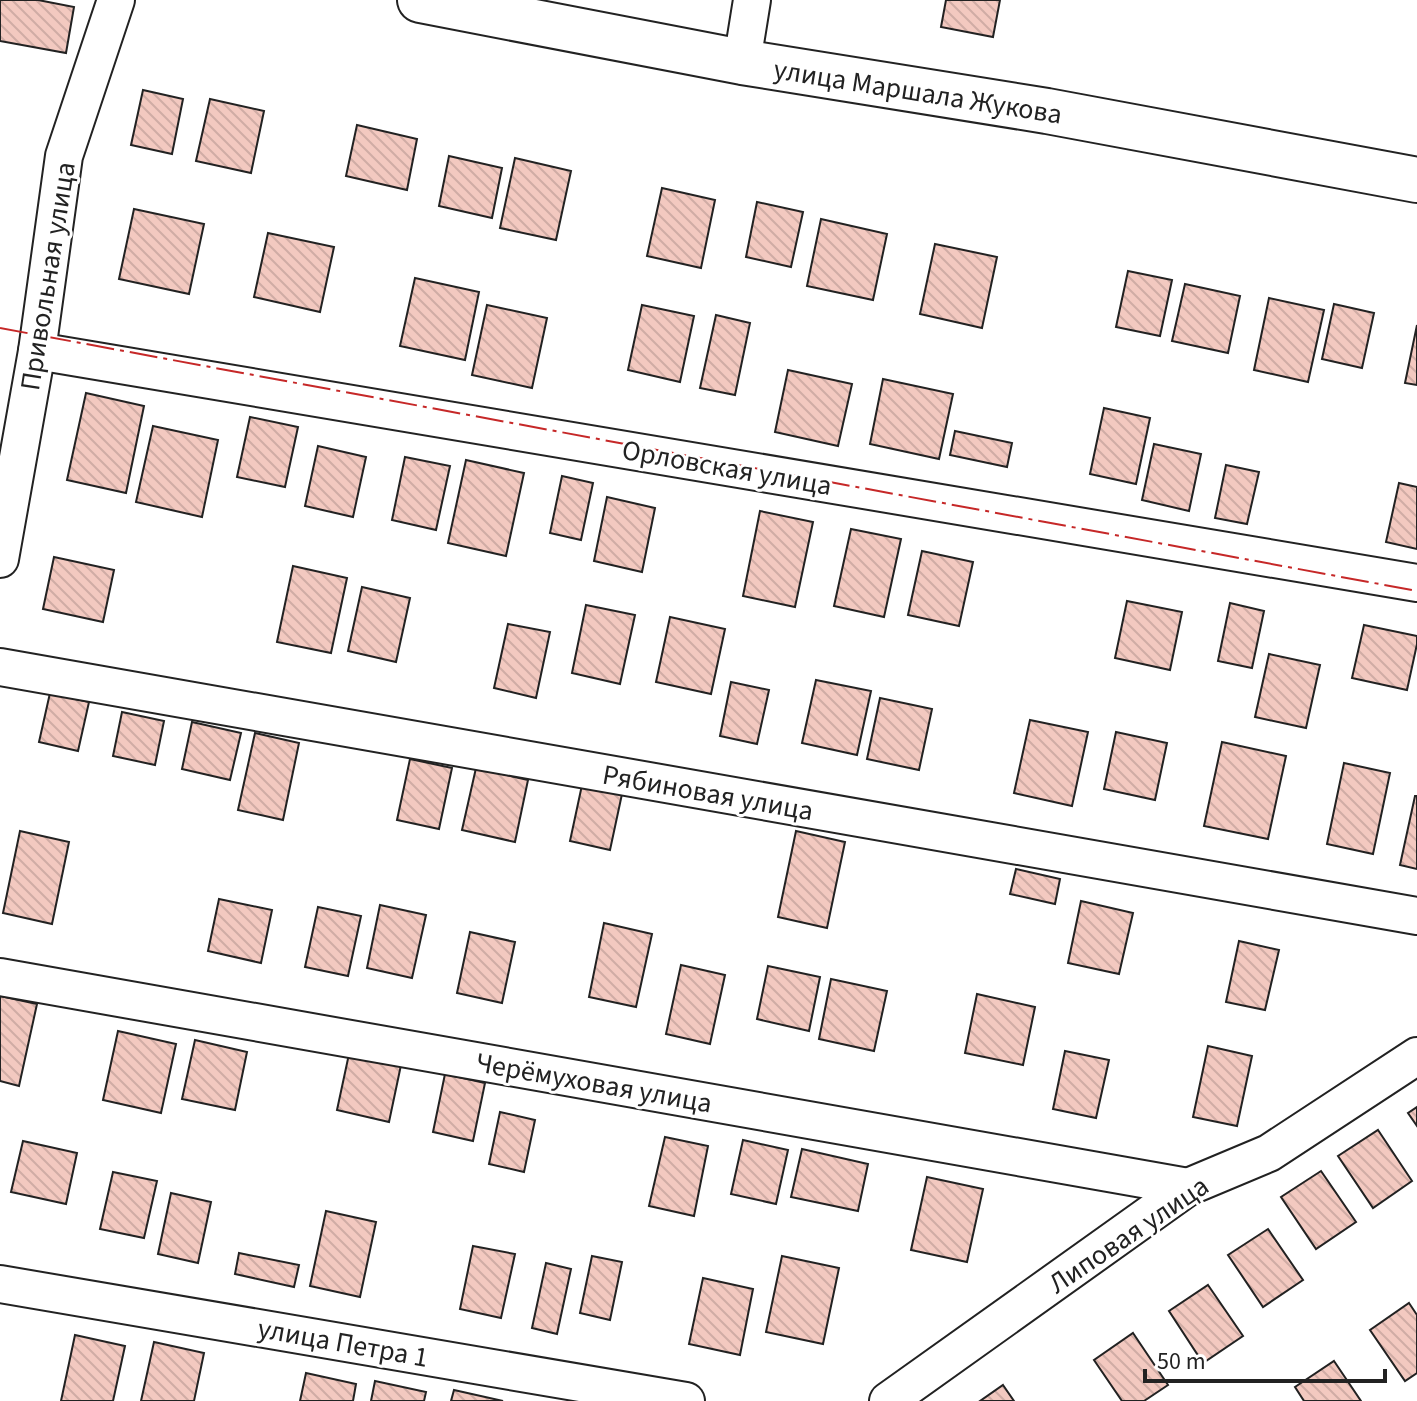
<svg xmlns="http://www.w3.org/2000/svg" width="1417" height="1401" font-family="'Source Sans 3',sans-serif">
  <defs>
    <pattern id="building-back-hatch" width="6" height="6" patternUnits="userSpaceOnUse" patternTransform="scale(2)"><rect width="6" height="6" fill="#f3c9c0"/><path d="M-1 5l2 2M0 0l6 6M5-1l2 2" fill="none" stroke="#d0aca5"/></pattern>
  </defs>
  <rect width="100%" height="100%" fill="#fff"/>
  <g fill="url(#building-back-hatch)" stroke="#222" stroke-width="2">
    <path d="M0 0H38L74 7 66 53 0 41Z"/>
    <path d="M946 0H1000L993 37 941 27Z"/>
    <path d="M143 90 183 99 172 154 131 145Z"/>
    <path d="M210 99 264 111 251 173 196 161Z"/>
    <path d="M357 125 417 139 407 190 346 176Z"/>
    <path d="M449 156 502 168 492 218 439 206Z"/>
    <path d="M515 158 571 171 556 240 500 228Z"/>
    <path d="M662 188 715 200 701 268 647 256Z"/>
    <path d="M757 202 803 212 791 267 746 257Z"/>
    <path d="M134 209 204 224 189 294 119 279Z"/>
    <path d="M821 219 887 234 873 300 807 286Z"/>
    <path d="M268 233 334 247 320 312 254 297Z"/>
    <path d="M935 244 997 257 982 328 920 314Z"/>
    <path d="M1128 271 1172 280 1160 336 1116 327Z"/>
    <path d="M415 278 479 292 465 360 400 346Z"/>
    <path d="M1185 284 1240 296 1228 353 1172 341Z"/>
    <path d="M1269 298 1324 310 1308 382 1254 370Z"/>
    <path d="M1334 304 1374 313 1362 368 1322 359Z"/>
    <path d="M487 305 547 318 532 388 472 375Z"/>
    <path d="M642 305 694 316 680 382 628 370Z"/>
    <path d="M716 315 750 323 735 395 700 388Z"/>
    <path d="M1417 325V385L1405 383Z"/>
    <path d="M788 370 852 384 838 446 775 432Z"/>
    <path d="M883 379 953 394 939 459 870 444Z"/>
    <path d="M86 393 144 406 126 493 67 480Z"/>
    <path d="M1104 408 1150 418 1136 484 1090 474Z"/>
    <path d="M250 417 298 427 285 487 237 477Z"/>
    <path d="M153 426 218 440 202 517 136 502Z"/>
    <path d="M955 431 1012 443 1007 467 950 455Z"/>
    <path d="M1154 444 1201 454 1189 511 1142 500Z"/>
    <path d="M318 446 366 457 353 517 305 506Z"/>
    <path d="M405 457 450 466 436 530 392 520Z"/>
    <path d="M466 460 524 473 506 556 448 543Z"/>
    <path d="M1226 465 1259 472 1247 524 1215 518Z"/>
    <path d="M562 476 593 483 581 540 550 533Z"/>
    <path d="M1399 483 1417 487V549L1386 542Z"/>
    <path d="M607 497 655 508 642 572 594 561Z"/>
    <path d="M760 511 813 522 795 607 743 596Z"/>
    <path d="M851 529 901 539 884 617 834 606Z"/>
    <path d="M922 551 973 562 959 626 908 615Z"/>
    <path d="M54 557 114 570 103 622 43 609Z"/>
    <path d="M293 566 347 578 331 653 277 642Z"/>
    <path d="M362 587 410 598 396 662 348 651Z"/>
    <path d="M1127 601 1182 612 1170 670 1115 658Z"/>
    <path d="M1230 603 1264 611 1252 668 1218 661Z"/>
    <path d="M586 605 635 615 620 684 572 673Z"/>
    <path d="M670 617 725 629 711 694 656 682Z"/>
    <path d="M508 624 550 632 536 698 494 688Z"/>
    <path d="M1364 625 1417 636V644L1407 690 1352 678Z"/>
    <path d="M1269 654 1320 665 1306 728 1255 717Z"/>
    <path d="M816 680 871 691 857 755 802 743Z"/>
    <path d="M731 682 769 690 757 744 720 736Z"/>
    <path d="M50 693 89 702 78 751 39 742Z"/>
    <path d="M880 698 932 709 919 770 867 759Z"/>
    <path d="M122 712 164 721 155 765 113 756Z"/>
    <path d="M1030 720 1088 732 1072 806 1014 793Z"/>
    <path d="M192 722 241 733 230 780 182 769Z"/>
    <path d="M1116 732 1167 743 1155 800 1104 789Z"/>
    <path d="M255 733 299 743 283 820 238 810Z"/>
    <path d="M1222 742 1286 756 1268 839 1204 826Z"/>
    <path d="M410 759 452 768 439 829 397 820Z"/>
    <path d="M1344 763 1390 773 1373 854 1327 844Z"/>
    <path d="M476 768 528 780 515 842 462 830Z"/>
    <path d="M582 785 622 794 610 850 570 841Z"/>
    <path d="M1415 796H1417V869L1400 865Z"/>
    <path d="M20 831 69 842 52 924 3 913Z"/>
    <path d="M796 831 845 842 827 928 778 917Z"/>
    <path d="M1016 869 1060 879 1055 904 1010 894Z"/>
    <path d="M219 899 272 910 261 963 208 951Z"/>
    <path d="M1081 901 1133 913 1119 974 1068 963Z"/>
    <path d="M380 905 426 915 412 978 367 968Z"/>
    <path d="M318 907 361 916 348 976 305 967Z"/>
    <path d="M604 923 652 934 636 1007 589 997Z"/>
    <path d="M470 932 515 942 502 1003 457 993Z"/>
    <path d="M1239 941 1279 950 1265 1010 1226 1002Z"/>
    <path d="M681 965 725 975 710 1044 666 1034Z"/>
    <path d="M768 966 820 977 809 1031 757 1019Z"/>
    <path d="M831 979 887 991 874 1051 819 1039Z"/>
    <path d="M977 994 1035 1007 1023 1065 965 1053Z"/>
    <path d="M0 996 37 1004 19 1086 0 1081Z"/>
    <path d="M118 1031 176 1044 161 1113 103 1100Z"/>
    <path d="M195 1040 247 1052 235 1110 182 1099Z"/>
    <path d="M1208 1046 1252 1056 1237 1126 1193 1117Z"/>
    <path d="M1065 1051 1109 1060 1096 1118 1053 1109Z"/>
    <path d="M349 1054 401 1065 389 1122 337 1110Z"/>
    <path d="M445 1074 485 1083 473 1141 433 1132Z"/>
    <path d="M1417 1107V1126L1408 1113Z"/>
    <path d="M500 1112 535 1120 524 1172 489 1164Z"/>
    <path d="M1378 1130 1412 1181 1373 1208 1338 1156Z"/>
    <path d="M665 1137 708 1146 694 1216 649 1206Z"/>
    <path d="M743 1140 788 1150 776 1204 731 1194Z"/>
    <path d="M23 1141 77 1153 66 1204 11 1192Z"/>
    <path d="M802 1149 868 1164 858 1211 791 1197Z"/>
    <path d="M1321 1171 1356 1222 1316 1249 1281 1197Z"/>
    <path d="M113 1172 157 1181 144 1238 100 1229Z"/>
    <path d="M927 1177 983 1189 967 1262 911 1250Z"/>
    <path d="M171 1193 211 1202 198 1263 158 1254Z"/>
    <path d="M326 1211 376 1222 360 1297 310 1286Z"/>
    <path d="M1268 1229 1303 1280 1263 1307 1228 1255Z"/>
    <path d="M473 1246 515 1254 501 1318 460 1309Z"/>
    <path d="M239 1253 299 1265 294 1287 235 1274Z"/>
    <path d="M592 1256 622 1262 610 1320 580 1313Z"/>
    <path d="M782 1256 839 1268 823 1344 766 1332Z"/>
    <path d="M546 1263 571 1269 557 1334 532 1328Z"/>
    <path d="M703 1278 753 1289 740 1355 689 1344Z"/>
    <path d="M1208 1285 1243 1336 1203 1363 1169 1311Z"/>
    <path d="M1409 1303 1417 1315V1373L1405 1381 1370 1330Z"/>
    <path d="M1133 1333 1168 1385 1144 1401H1122L1094 1360Z"/>
    <path d="M75 1335 125 1346 113 1401H61Z"/>
    <path d="M154 1342 204 1353 194 1401H141Z"/>
    <path d="M1334 1361 1361 1401H1304L1295 1387Z"/>
    <path d="M306 1373 356 1384 353 1401H300Z"/>
    <path d="M375 1381 426 1392 424 1401H371Z"/>
    <path d="M1003 1385 1014 1401H980Z"/>
    <path d="M454 1390 503 1401H451Z"/>
  </g>
  <g fill="none" stroke-linecap="round" stroke-linejoin="round">
    <defs>
      <g id="minor">
        <path d="M742 62 752 0"/>
        <path d="M37 351 1417 583"/>
        <path d="M0 559 37 351 64 156 116 0"/>
        <path d="M0 667 1417 916"/>
        <path d="M0 977 1188 1187"/>
        <path d="M0 1284 686 1401"/>
        <path d="M888 1401 1188 1187 1269 1153 1417 1056"/>
      </g>
      <path id="major" d="M420 0 742 62 1047 111 1417 180"/>
    </defs>
    <use href="#minor" stroke="#222" stroke-width="40"/>
    <use href="#major" stroke="#222" stroke-width="48"/>
    <use href="#minor" stroke="#fff" stroke-width="36"/>
    <use href="#major" stroke="#fff" stroke-width="44"/>
    <path stroke="#c62828" stroke-width="2" stroke-dasharray="28 6 4 6" stroke-linecap="butt" d="M0 328 1417 591"/>
  </g>
  <g text-anchor="middle" stroke-width="6" stroke-linejoin="round" paint-order="stroke">
    <g font-size="28" fill="#222" stroke="#fff">
      <text transform="translate(918 91) rotate(9)" y="10">улица Маршала Жукова</text>
      <text transform="translate(47 276) rotate(-81)" y="10">Привольная улица</text>
      <text transform="translate(727 467) rotate(10)" y="10">Орловская улица</text>
      <text transform="translate(708 792) rotate(10)" y="10">Рябиновая улица</text>
      <text transform="translate(594 1082) rotate(10)" y="10">Черёмуховая улица</text>
      <text transform="translate(1128 1234) rotate(-34)" y="10">Липовая улица</text>
      <text transform="translate(343 1342) rotate(10)" y="10">улица Петра 1</text>
    </g>
  </g>
  <path d="M1145 1369v12h240v-12" fill="none" stroke="#222222" stroke-width="4"/>
  <text x="1157" y="1369" font-size="24" fill="#222222" stroke="#ffffff" stroke-width="6" paint-order="stroke">50 m</text>
</svg>
